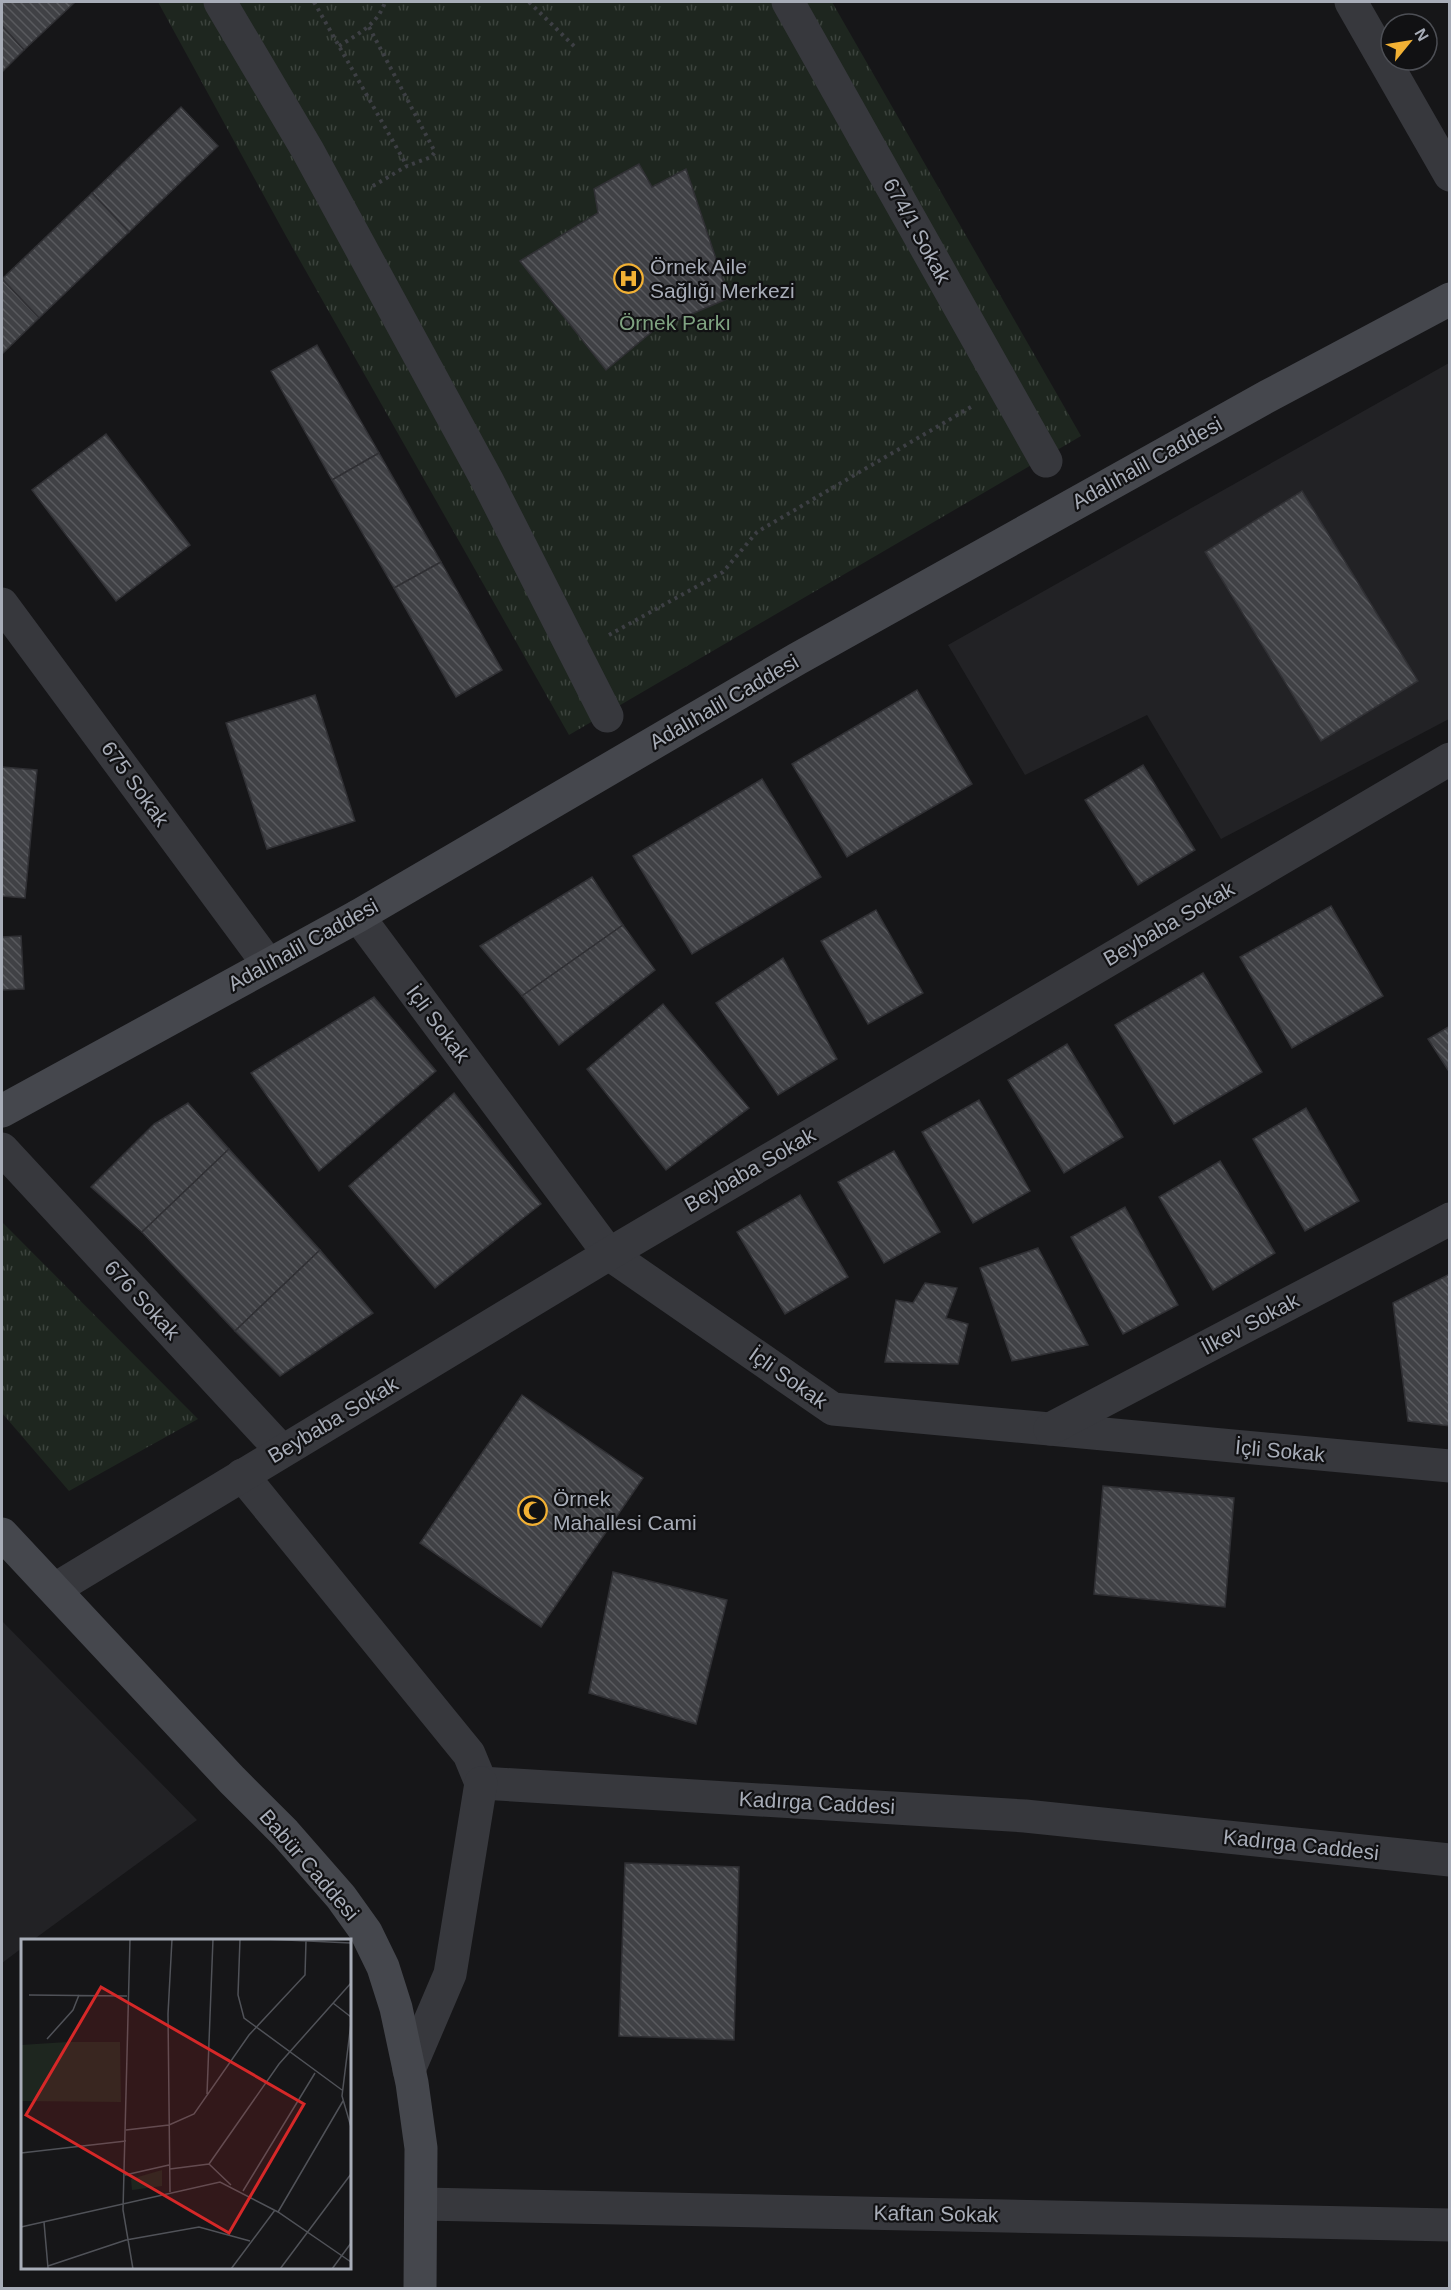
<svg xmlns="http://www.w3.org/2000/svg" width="1451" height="2290" font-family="Helvetica,sans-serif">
  <defs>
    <pattern id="park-tufts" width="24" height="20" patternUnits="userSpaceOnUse" patternTransform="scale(1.5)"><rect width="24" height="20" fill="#1e261f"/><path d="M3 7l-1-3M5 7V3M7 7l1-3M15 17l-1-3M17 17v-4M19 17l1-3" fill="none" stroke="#3c433d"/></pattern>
    <pattern id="building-back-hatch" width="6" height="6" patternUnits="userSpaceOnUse" patternTransform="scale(1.5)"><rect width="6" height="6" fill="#404145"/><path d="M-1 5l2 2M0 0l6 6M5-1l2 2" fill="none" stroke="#595a5e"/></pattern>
  </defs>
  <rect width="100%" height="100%" fill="#161618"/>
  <g fill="#222225">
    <path d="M1449 363V719L1221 839 1147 715 1025 775 948 645Z"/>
    <path d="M2 1621 197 1820 33 1940H22V1948L2 1963Z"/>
  </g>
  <g fill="url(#park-tufts)">
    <path d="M158 2H832L1081 436 569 735 286 236Z"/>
    <path d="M2 1222 198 1419 69 1491 2 1413Z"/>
  </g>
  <g fill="url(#building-back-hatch)" stroke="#303034" stroke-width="1.5">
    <path d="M2 2H75L24 50 2 26Z"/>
    <path d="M2 26 24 50 2 72Z"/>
    <path d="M181 107 218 146 129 232 92 193Z"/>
    <path d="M639 164 652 187 686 169 729 298 654 330 606 370 520 261 598 213 594 189Z"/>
    <path d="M92 193 129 232 39 318 2 279Z"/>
    <path d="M2 279 39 318 2 354Z"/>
    <path d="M317 345 379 453 332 480 271 371Z"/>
    <path d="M106 434 190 545 116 601 32 490Z"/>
    <path d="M379 453 441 562 394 588 332 480Z"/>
    <path d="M1302 491 1418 681 1321 741 1205 552Z"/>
    <path d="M441 562 502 670 456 697 394 588Z"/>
    <path d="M917 690 972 784 847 857 792 764Z"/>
    <path d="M315 695 355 821 267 849 226 723Z"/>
    <path d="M1143 765 1195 850 1138 885 1085 800Z"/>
    <path d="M2 767 37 770 25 898 2 896Z"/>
    <path d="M762 779 821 877 692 954 633 856Z"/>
    <path d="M592 877 623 925 522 996 480 946Z"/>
    <path d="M1331 906 1383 996 1292 1048 1240 957Z"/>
    <path d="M876 910 923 993 868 1024 821 941Z"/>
    <path d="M623 925 655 970 559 1045 522 996Z"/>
    <path d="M21 936 24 989 2 990V937Z"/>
    <path d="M783 958 837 1059 778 1095 716 1003Z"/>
    <path d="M1203 973 1262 1072 1174 1124 1115 1025Z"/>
    <path d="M374 997 436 1071 319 1171 251 1073Z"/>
    <path d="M663 1004 749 1108 666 1170 587 1069Z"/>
    <path d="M1450 1026V1073L1428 1039Z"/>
    <path d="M1067 1044 1123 1137 1064 1173 1008 1080Z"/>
    <path d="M454 1093 541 1204 435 1288 349 1186Z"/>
    <path d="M979 1100 1030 1191 973 1223 922 1132Z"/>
    <path d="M188 1103 229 1149 142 1232 91 1187 154 1124Z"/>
    <path d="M1306 1108 1359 1201 1305 1231 1253 1139Z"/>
    <path d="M229 1149 320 1250 235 1331 142 1232Z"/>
    <path d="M894 1151 940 1232 884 1263 838 1182Z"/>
    <path d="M1220 1161 1275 1253 1213 1290 1159 1197Z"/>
    <path d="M800 1195 848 1277 785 1314 737 1232Z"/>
    <path d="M1125 1207 1178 1305 1123 1334 1071 1237Z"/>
    <path d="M1038 1248 1088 1345 1012 1361 980 1268Z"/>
    <path d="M320 1250 373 1313 280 1376 235 1331Z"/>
    <path d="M1450 1274V1426L1408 1421 1393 1303Z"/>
    <path d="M925 1283 957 1288 946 1318 968 1324 958 1364 885 1362 896 1300 913 1303Z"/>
    <path d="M522 1395 643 1478 541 1627 420 1543Z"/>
    <path d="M1103 1486 1234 1498 1225 1607 1094 1594Z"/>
    <path d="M613 1572 727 1600 696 1724 589 1693Z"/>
    <path d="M625 1863 739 1867 734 2040 619 2036Z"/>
  </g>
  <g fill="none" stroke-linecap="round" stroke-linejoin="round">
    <g stroke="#3d3f44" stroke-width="4" stroke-dasharray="3 4.5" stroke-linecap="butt">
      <path d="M314 2 407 166"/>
      <path d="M529 2 576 48"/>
      <path d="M369 27 435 152 431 157 407 166 371 187"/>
      <path d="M339 46C358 34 378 24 385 2"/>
      <path d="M609 635 723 572 757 532 971 407"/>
    </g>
    <g stroke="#37383d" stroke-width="33">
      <path d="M220 2 308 151 488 482 607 716"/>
      <path d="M788 2 1046 461"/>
      <path d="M1351 2 1450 175"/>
      <path d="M2 604 268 964"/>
      <path d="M358 916 609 1254 833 1409 1450 1466"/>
      <path d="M2 1149 282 1451"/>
      <path d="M1050 1429 1450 1219"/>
      <path d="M242 1475 469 1754 481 1783"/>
      <path d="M55 1589 609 1254 1450 759"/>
      <path d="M481 1783 1025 1816 1450 1860"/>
      <path d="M409 2070 450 1974 481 1783"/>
      <path d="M422 2204 1450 2225"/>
    </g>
    <g stroke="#45474d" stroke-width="33">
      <path d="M2 1111 358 916 797 659 1268 396 1450 299"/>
      <path d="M2 1534 232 1780 285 1833 341 1897 366 1932 383 1967 396 2008 412 2083 421 2148 420 2288"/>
    </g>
  </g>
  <defs>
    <symbol id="hospital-ring" viewBox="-11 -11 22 22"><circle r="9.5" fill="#111113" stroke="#f2b134" stroke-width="1.5"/><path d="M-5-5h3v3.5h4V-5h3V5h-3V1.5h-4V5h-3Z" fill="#f2b134"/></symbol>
    <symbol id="mosque-ring" viewBox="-11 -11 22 22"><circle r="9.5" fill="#111113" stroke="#f2b134" stroke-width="1.5"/><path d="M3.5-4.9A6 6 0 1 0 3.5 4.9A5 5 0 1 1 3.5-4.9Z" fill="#f2b134"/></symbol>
  </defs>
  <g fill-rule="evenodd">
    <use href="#hospital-ring" x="612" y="262" width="33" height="33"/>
    <use href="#mosque-ring" x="516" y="1494" width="33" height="33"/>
  </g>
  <g text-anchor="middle" stroke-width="4.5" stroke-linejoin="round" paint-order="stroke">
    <g font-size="21" fill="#a8adb8" stroke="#111113">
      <text transform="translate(917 231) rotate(61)" y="7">674/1 Sokak</text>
      <text transform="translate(1147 463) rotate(-29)" y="7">Adalıhalil Caddesi</text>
      <text transform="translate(724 702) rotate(-30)" y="7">Adalıhalil Caddesi</text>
      <text transform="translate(135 784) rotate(54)" y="7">675 Sokak</text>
      <text transform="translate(1169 924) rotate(-30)" y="7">Beybaba Sokak</text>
      <text transform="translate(303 945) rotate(-29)" y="7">Adalıhalil Caddesi</text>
      <text transform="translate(438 1024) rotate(53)" y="7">İçli Sokak</text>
      <text transform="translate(750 1170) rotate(-30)" y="7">Beybaba Sokak</text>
      <text transform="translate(142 1300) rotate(47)" y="7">676 Sokak</text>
      <text transform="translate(1250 1324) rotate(-28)" y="7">İlkev Sokak</text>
      <text transform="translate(788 1378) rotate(35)" y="7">İçli Sokak</text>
      <text transform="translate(333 1420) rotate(-31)" y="7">Beybaba Sokak</text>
      <text transform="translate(1280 1451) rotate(5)" y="7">İçli Sokak</text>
      <text transform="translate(817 1803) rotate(3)" y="7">Kadırga Caddesi</text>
      <text transform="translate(1301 1845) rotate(6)" y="7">Kadırga Caddesi</text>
      <text transform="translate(309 1865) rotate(49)" y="7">Babür Caddesi</text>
      <text transform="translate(936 2214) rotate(1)" y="7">Kaftan Sokak</text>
    </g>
    <g font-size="21" fill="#a8adb8" stroke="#111113" text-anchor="start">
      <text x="650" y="274">Örnek Aile<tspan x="650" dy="24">Sağlığı Merkezi</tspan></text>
      <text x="553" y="1506">Örnek<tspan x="553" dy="24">Mahallesi Cami</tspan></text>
    </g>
    <g font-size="21" fill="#7fa381" stroke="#111113">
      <text x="675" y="330">Örnek Parkı</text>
    </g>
  </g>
  <g transform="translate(21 1939)">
    <rect width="330" height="330" fill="#161618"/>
    <path d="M46 103H99L100 163 0 162V106ZM141 231V247L111 251 110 240Z" fill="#1e261f"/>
    <path fill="none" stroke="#505258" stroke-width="1.5" d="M109 0 102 271 112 330M219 0 217 56 223 79 321 151M244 0 330 4M8 56 106 57M312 64 330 78M330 84 321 157 330 188M26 100 52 71 58 56M186 155 192 0M105 191 148 186 173 175 228 96 284 36 285 2M0 214 105 202M188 225 258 125 330 44M188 225 210 246M149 230 188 225M104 236 148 226M222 252 294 134M149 253 147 75 151 0M257 273 322 162M23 283 27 329M0 288 199 243 257 273 330 323M27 327 105 301 178 288 229 302M210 330 254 271M259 330 330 235M311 330 330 304"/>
    <path fill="#d62828" fill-opacity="0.15" stroke="#d62828" stroke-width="3" d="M80 48 283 165 208 294 5 176Z"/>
    <rect width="330" height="330" fill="none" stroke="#a8adb8" stroke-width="3"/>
  </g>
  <rect width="1451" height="2290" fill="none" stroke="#a8adb8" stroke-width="6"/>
  <g transform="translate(1409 42) rotate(60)"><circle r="28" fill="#111113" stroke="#4d4f55" stroke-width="1.5"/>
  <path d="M0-4.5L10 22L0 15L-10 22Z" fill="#f2b134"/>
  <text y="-9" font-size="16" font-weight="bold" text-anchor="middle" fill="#a8adb8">N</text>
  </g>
</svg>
